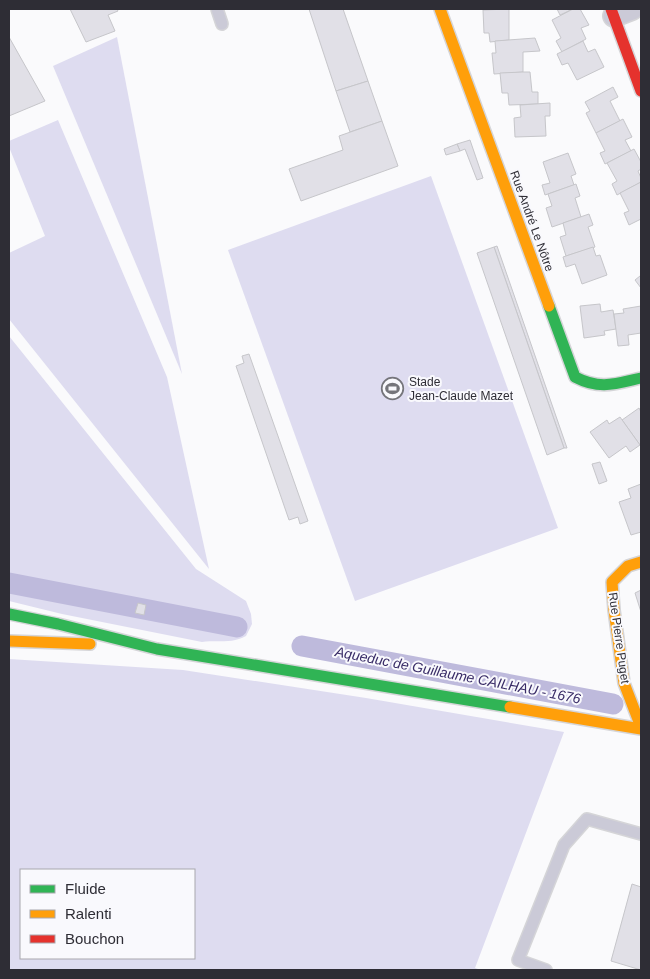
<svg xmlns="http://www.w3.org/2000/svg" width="650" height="979" font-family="Helvetica,sans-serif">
  <rect width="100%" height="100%" fill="#fafafc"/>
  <g fill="#dedcf0" fill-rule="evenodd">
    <path d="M117 37 182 374 53 66Z"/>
    <path d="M58 120 167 377 209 569 9 319V253L45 236 9 147V141Z"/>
    <path d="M431 176 558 528 355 601 228 250Z"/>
    <path d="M9 336 196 569 246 601 251 614 252 624 246 636C232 644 217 640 202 642L62 614 9 601Z"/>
    <path d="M9 659 183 670 366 698 564 732 475 968 481 970H9ZM21 870H194V958H21Z"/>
  </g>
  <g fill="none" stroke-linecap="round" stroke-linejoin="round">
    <g stroke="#bebadc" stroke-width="21">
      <path d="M9 583 237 627"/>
      <path d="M302 646 613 704"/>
    </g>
  </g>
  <g fill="#e1e0e7" stroke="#c6c6ca">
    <path d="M70 9H117L118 11 108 15 115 31 86 42Z"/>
    <path d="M309 9H343L368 81 336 91Z"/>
    <path d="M509 9V40L490 42 489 33H484L483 10Z"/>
    <path d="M557 9H573L560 15Z"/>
    <path d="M573 9H580L589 25 581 28 586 39 562 52 556 41 561 38 552 20Z"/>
    <path d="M9 37 45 101 9 116Z"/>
    <path d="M535 38 540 51 523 52V72L494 74 492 53H496L495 41Z"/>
    <path d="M583 41 588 52 595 49 604 67 577 80 568 63 562 65 557 54Z"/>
    <path d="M523 72H530L532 92H538V104L509 105 508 93H502L500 73Z"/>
    <path d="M368 81 382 121 350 132 336 91Z"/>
    <path d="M613 87 618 97 610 101 620 121 596 133 586 113 590 111 585 102Z"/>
    <path d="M550 103V116H545L546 136 515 137 514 118 521 117 520 105Z"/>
    <path d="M623 119 632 137 625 140 631 151 605 164 600 153 605 151 596 133Z"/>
    <path d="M382 121 398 166 301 201 289 169 343 150 339 136Z"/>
    <path d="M470 140 483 178 477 180 465 149 460 151 457 144Z"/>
    <path d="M457 144 460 151 446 155 444 149Z"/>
    <path d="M634 149 641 162V169L638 171 641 178V182L617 195 612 184 617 181 607 163Z"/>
    <path d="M568 153 576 174 571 176 574 185 545 195 542 185 550 183 543 162Z"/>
    <path d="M641 182V219L629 225 624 213 629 211 620 193Z"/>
    <path d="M576 184 580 196 575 198 581 217 552 227 546 208 552 206 548 194Z"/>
    <path d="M589 214 593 225 588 227 595 247 566 256 560 237 566 235 563 223Z"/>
    <path d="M497 246 567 448H564L494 247Z"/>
    <path d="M494 247 564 448 547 455 477 253Z"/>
    <path d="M593 247 596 256 600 255 607 275 582 284 575 264 566 267 563 257Z"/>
    <path d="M640 276 641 277V288L635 280Z"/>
    <path d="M600 304 601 312 613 310 616 329 604 331 605 335 584 338 580 306Z"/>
    <path d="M641 306V333L628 335 629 345 618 346 614 314 624 313 623 309Z"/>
    <path d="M249 354 308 521 300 524 298 517 289 520 236 366 244 363 242 356Z"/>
    <path d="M639 408 641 412V444L640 445 622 420Z"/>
    <path d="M620 417 640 445 630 452 626 446 609 458 590 432 607 420 609 424Z"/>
    <path d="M600 462 607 481 599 484 592 464Z"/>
    <path d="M641 484V532L631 535 619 502 631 498 628 489Z"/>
    <path d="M641 590V612L635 593Z"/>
    <path d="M138 603 146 605 144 615 135 613Z"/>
    <path d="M632 884 641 887V970L611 961Z"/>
  </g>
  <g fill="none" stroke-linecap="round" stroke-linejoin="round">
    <defs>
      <g id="lane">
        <path d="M217 9 222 24"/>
        <path d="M546 970 518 960 564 845 587 819 641 834"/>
      </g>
      <path id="street" d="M614 16 632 9"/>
      <g id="fast">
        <path d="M549 306 575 377C600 390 615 384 641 378"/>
        <path d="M9 614 58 624 157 649 510 707"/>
      </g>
      <g id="slow">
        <path d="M440 9 549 306"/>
        <path d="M641 562 628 566 612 582 614 610 624 683 641 727"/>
        <path d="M9 641 90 644"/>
        <path d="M510 707 641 729"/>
      </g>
      <path id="jam" d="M611 9 641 91"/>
    </defs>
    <use href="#lane" stroke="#d5d5d8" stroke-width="14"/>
    <use href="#street" stroke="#d5d5d8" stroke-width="24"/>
    <use href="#fast" stroke="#d5d5d8" stroke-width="14"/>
    <use href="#slow" stroke="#d5d5d8" stroke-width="14"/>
    <use href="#jam" stroke="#d5d5d8" stroke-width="14"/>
    <use href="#lane" stroke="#cbcad7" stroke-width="11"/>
    <use href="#street" stroke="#cbcad7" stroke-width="21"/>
    <use href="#fast" stroke="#30b455" stroke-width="11"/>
    <use href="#slow" stroke="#ff9f0a" stroke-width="11"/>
    <use href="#jam" stroke="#e5322d" stroke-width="11"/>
  </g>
  <defs>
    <symbol id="stadium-ring" viewBox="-11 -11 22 22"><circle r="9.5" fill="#f9f9fd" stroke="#75757b" stroke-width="1.5"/><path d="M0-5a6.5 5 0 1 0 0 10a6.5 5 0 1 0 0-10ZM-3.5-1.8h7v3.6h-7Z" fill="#75757b"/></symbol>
  </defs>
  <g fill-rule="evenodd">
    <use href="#stadium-ring" x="380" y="376" width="25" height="25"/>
  </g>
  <g text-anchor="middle" stroke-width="4" stroke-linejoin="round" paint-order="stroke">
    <g font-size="12" fill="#2e2d35" stroke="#f9f9fd">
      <text transform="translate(532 221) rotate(70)" y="4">Rue André Le Nôtre</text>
      <text transform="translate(619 638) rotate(82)" y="4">Rue Pierre Puget</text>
    </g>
    <g font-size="12" fill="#2e2d35" stroke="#f9f9fd" text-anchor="start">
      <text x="409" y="386">Stade<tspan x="409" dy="14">Jean-Claude Mazet</tspan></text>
    </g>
    <g font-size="14" font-style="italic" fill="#392c67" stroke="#f9f9fd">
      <text transform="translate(458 675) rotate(11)" y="5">Aqueduc de Guillaume CAILHAU - 1676</text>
    </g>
  </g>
  <rect width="650" height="979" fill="none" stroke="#2e2d35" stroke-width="20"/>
  <rect x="20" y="869" width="175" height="90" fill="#f9f9fd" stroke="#a8a7ad"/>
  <rect x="30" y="885" width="25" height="8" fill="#30b455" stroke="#a8a7ad"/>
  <text x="65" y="894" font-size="15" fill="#2e2d35">Fluide</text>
  <rect x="30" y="910" width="25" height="8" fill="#ff9f0a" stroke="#a8a7ad"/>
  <text x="65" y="919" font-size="15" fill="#2e2d35">Ralenti</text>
  <rect x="30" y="935" width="25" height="8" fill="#e5322d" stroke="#a8a7ad"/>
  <text x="65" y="944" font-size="15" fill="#2e2d35">Bouchon</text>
</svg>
